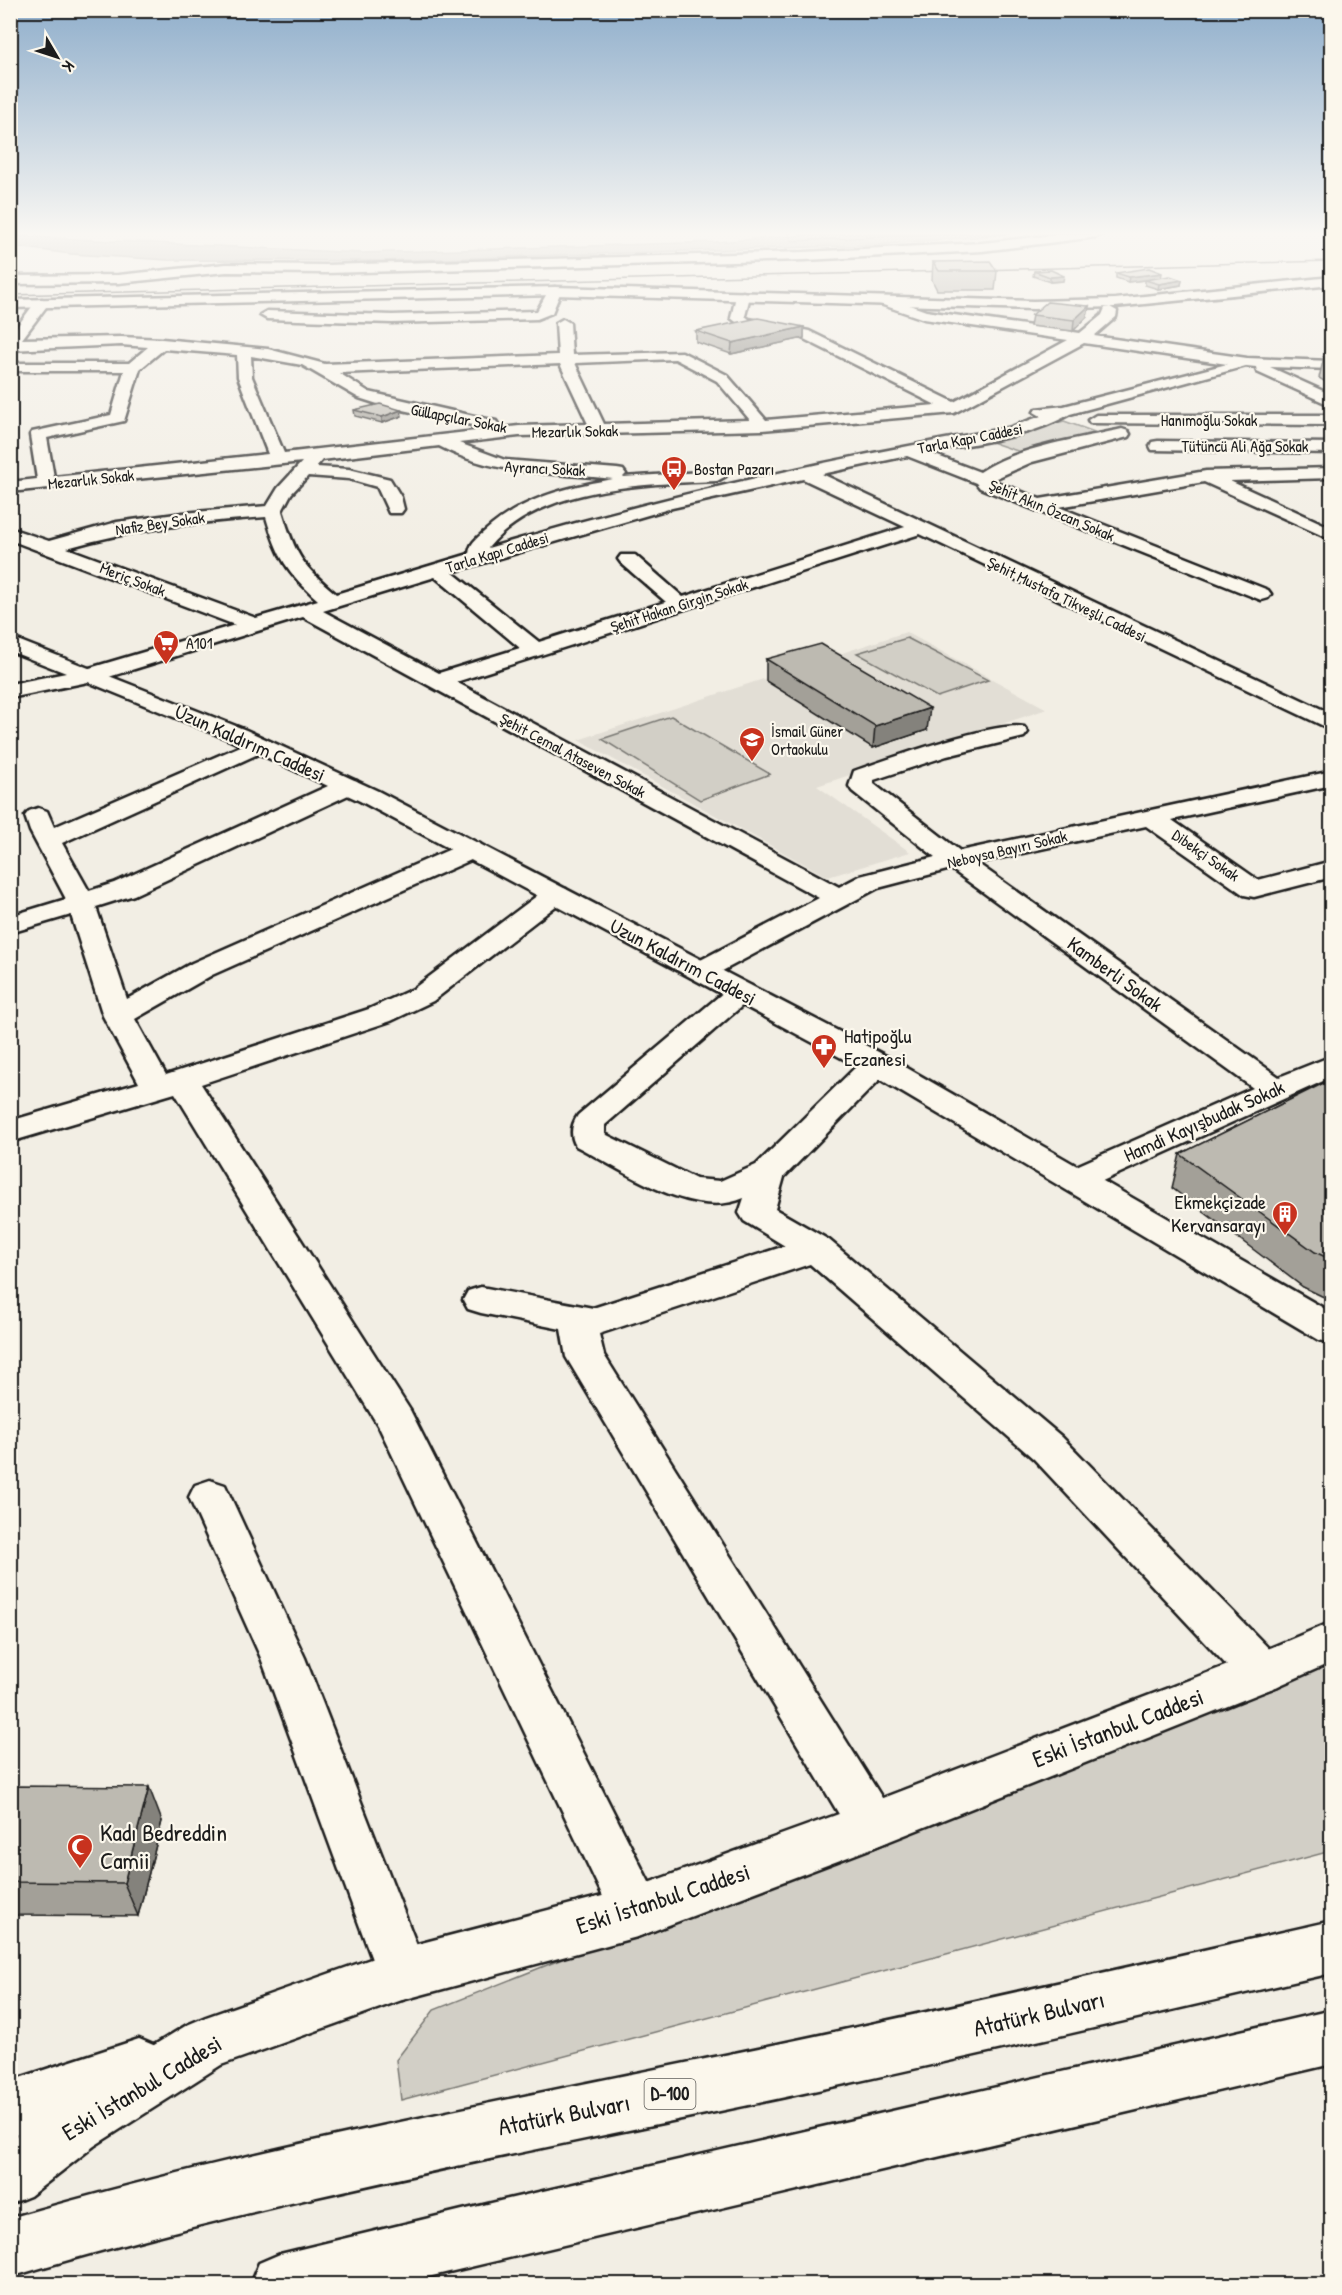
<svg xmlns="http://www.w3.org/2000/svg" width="1342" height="2295" font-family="'Patrick Hand',sans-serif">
  <rect width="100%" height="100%" fill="#f2eee4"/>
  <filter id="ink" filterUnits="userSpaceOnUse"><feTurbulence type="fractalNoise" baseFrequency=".0167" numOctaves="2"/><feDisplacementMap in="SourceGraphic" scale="12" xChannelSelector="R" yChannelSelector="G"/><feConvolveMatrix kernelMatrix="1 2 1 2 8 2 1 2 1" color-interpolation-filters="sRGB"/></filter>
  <g filter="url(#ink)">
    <path fill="#e2ded5" d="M906 632 1047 709 817 786 910 852 828 877 578 740Z"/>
    <g fill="#d2cfc6" stroke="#777671" stroke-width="1.5">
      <path d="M1064 421 1100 434 1029 455 991 442Z"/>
      <path d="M907 638 988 680 937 697 857 653Z"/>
      <path d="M671 716 770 774 700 800 602 739Z"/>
      <path d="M1331 1653V1851L401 2100 396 2060 434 2010Z"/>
    </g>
    <path fill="#a9a6a0" stroke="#716f6b" stroke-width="1.5" d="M820 234H1010L875 245 381 261 168 260 71 254 10 246 11 236 362 253 715 242Z"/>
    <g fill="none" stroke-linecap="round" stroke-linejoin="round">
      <path stroke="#545351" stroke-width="1.5" d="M789 234 792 241 937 234"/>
      <defs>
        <g id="minor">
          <path d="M1064 234H1102L1096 237 982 251 804 260 325 273 226 272 118 283 10 284V276L118 275 226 264 325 265 804 252 982 243Z"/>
          <path d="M555 287 561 291 552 313 537 319 392 323 267 319 260 315 267 311 392 315 537 311 550 288Z"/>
          <path d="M743 292 750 296 745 316 749 319 809 331 954 402 1068 340 924 319 877 303V297H887L926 311 1080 333 1102 315 1105 308 1110 307 1117 311 1116 317 1094 336 1247 358 1332 361V369L1270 367 1332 395V406L1257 372 1256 367 1246 366 1070 414C1027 439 975 443 927 452L980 472C1016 447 1079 439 1122 429L1128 431 1130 434 1128 437 1032 462 992 480 1040 499 1206 471 1332 468V478L1230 481 1332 528V540L1204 482 1059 507 1268 590 1271 594 1268 598 1261 600 980 488 976 483 907 456 822 474 1332 714V730L920 534 456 682 839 887 860 876 935 857 852 791 849 786 854 771C885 760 997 720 1024 727L1028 732 1024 737 947 756 874 780V784L960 851 1332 771V785L1172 820 1258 880 1332 861V877L1254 897 1244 895 1146 826 977 863 1279 1077 1332 1056V1077L1089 1187 1077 1190 1065 1187 1060 1179 1065 1171 1253 1088 951 869 878 888 711 977 701 980 691 977 687 971 691 965 819 898 303 617 99 680H83L80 675 83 670 235 625 10 540V528L49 541 117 522 183 513 267 506 278 488 302 462 10 492V482L37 479 30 435 32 432 111 415 124 371H10V363H129L148 347 121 345 10 350V336L37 300 42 299 49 303 22 339 121 337 162 339 268 349 325 364 558 355 556 323 563 319 570 323 572 355 682 352 727 375 766 420 936 405 800 337 740 325 731 318 736 296ZM1084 343 1227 364 1064 406 1036 409 1034 412 1041 416 1008 428C832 458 660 497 488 548 538 486 644 484 717 481L726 476 717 471 623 477 626 474 623 470 617 469 505 460 459 443 519 436 762 430 954 413ZM164 349 237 355 238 377 268 454 54 477 47 438 124 421 140 369ZM251 356 302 365 359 398 384 406 490 429 498 424 496 421 369 392 339 373 560 364 588 424 519 426 284 453 252 377ZM675 359 717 381 750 420 604 424 575 363ZM439 446C494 476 553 472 613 479 566 487 520 499 484 532 476 539 470 543 469 554L336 594C301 564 296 556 282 511L291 494 308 476 349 479 377 487 389 513H401L404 509 401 497 390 479 349 469 316 467 322 460ZM803 479 905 527 683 597 635 555H621L618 559 621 563 666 602 539 642 452 572 672 508ZM266 517C278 558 287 572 318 600L256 618 67 548C133 529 198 522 266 517ZM435 577 520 648 439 673 323 611Z"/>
          <path d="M1096 415H1332V425L1090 423 1088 420Z"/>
          <path d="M1158 441 1332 443V453L1152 450 1150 446 1152 442Z"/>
          <path d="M259 738 267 740 271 745 267 750 62 843 89 891 114 883 339 781 348 779 357 781 360 786 357 791 134 895 96 907 127 999 192 963 462 844 471 842 480 844 484 850 480 856 212 975 135 1019 166 1075 369 1009 413 989 546 889 556 887 566 889 570 895 433 1001 391 1021 201 1084 410 1410 655 1894 662 1912 655 1930 637 1937 619 1930 379 1427 175 1093 10 1142V1121L139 1083 103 1016 71 915 10 933V916L66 899 30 831 25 816 29 811 38 808 47 811 54 827Z"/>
          <path d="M741 983 751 986 756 992 751 998 605 1125V1134L696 1179 720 1181 756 1165 866 1057 877 1055 888 1057 893 1064 888 1071 784 1177 775 1209 829 1240 1062 1437 1278 1658 1285 1672 1278 1686 1262 1692 1246 1686 1034 1459 810 1264 599 1334 604 1355 889 1809 896 1825 889 1841 872 1848 855 1841 572 1367 566 1357 561 1329 481 1313 468 1309 463 1300 468 1291 481 1287 593 1308 785 1246 744 1221 739 1213 744 1198C693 1221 621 1169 576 1146 570 1136 571 1125 578 1115L731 986Z"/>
          <path d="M210 1480 225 1485 305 1658 428 1974 420 1992 402 2000 384 1992 261 1658 189 1497 195 1485Z"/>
          <path d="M139 2039 158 2047 166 2066 158 2085 10 2137V2081Z"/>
        </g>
        <g id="major">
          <path d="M1332 277V285L1115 307 1033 309 555 295 10 308V300L555 287 1033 301 1115 299Z"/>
          <path d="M10 637 246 730 378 791 888 1057 1332 1313V1343L1319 1340 866 1071 360 801 230 740 88 682 10 698V684L66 673 10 651Z"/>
          <path d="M1332 1622V1662L1278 1686 872 1848 637 1937 402 2000 221 2065 94 2146 30 2196 10 2204V2140L54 2106 187 2025 206 2017 402 1948 637 1887 872 1802 1246 1658Z"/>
          <path d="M1332 1921V1973C1128 2020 924 2068 720 2111 482 2161 244 2207 10 2277V2218C244 2150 482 2105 720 2056 924 2014 1128 1967 1332 1921Z"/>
          <path d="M1332 2010V2064L398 2284H250L259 2263 280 2254 504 2200Z"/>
        </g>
      </defs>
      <use href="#minor" stroke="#1c1c1c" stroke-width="5"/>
      <use href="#major" stroke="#1c1c1c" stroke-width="5"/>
      <use href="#minor" fill="#fbf7ec" fill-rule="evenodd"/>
      <use href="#major" fill="#fbf7ec" fill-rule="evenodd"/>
      <g stroke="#1c1c1c" stroke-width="1.5">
        <path d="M979 270 1332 261"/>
        <path d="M10 295 949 271"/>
      </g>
    </g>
    <g fill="#a3a098" stroke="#1c1c1c" stroke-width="1.5">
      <path d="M933 262 997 271 995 290H937L932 280Z"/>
      <path d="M1034 271 1063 281 1050 282 1033 276Z"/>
      <path d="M1116 273 1161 278 1182 280 1181 285 1158 289 1145 285V280L1128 282 1116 278Z"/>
      <path d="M1089 306 1087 317 1073 331 1030 326 1032 315Z"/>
      <path d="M804 327V338L731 354 696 342V331Z"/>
      <path d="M1324 357H1332V386L1319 378Z"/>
      <path d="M354 410 402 416 382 423 355 416Z"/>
      <path d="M766 659 927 730 873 748 766 681Z"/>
      <path d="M1332 1079V1301L1303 1287 1172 1188 1180 1154Z"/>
      <path d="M10 1786 162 1821 138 1916 10 1915Z"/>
    </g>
    <g fill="#84827c" stroke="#1c1c1c" stroke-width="1.5">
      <path d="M1162 273 1161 278 1128 282 1129 277Z"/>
      <path d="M1064 276 1063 281 1050 282V277Z"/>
      <path d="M1182 280 1181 285 1158 289 1159 284Z"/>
      <path d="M1089 306 1087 317 1073 331 1074 320Z"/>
      <path d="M804 327V338L731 354 732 343Z"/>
      <path d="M10 384 13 393 10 395Z"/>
      <path d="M401 410 402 416 382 423V417Z"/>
      <path d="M930 708 927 730 873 748 875 726Z"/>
      <path d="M149 1787 162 1821 138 1916 124 1883Z"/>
    </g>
    <g fill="#bdbab1" stroke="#1c1c1c" stroke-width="1.5">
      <path d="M990 261 997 271H939L933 262Z"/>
      <path d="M1149 268 1162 273 1129 277 1116 273Z"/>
      <path d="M1051 270 1064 276 1050 277 1034 271Z"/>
      <path d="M1170 276 1182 280 1159 284 1145 280Z"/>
      <path d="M1047 302 1089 306 1074 320 1032 315Z"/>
      <path d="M758 318 804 327 732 343 696 331Z"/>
      <path d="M1324 357H1332V362Z"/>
      <path d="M380 404 401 410 382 417 354 410Z"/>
      <path d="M821 644 930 708 875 726 766 659Z"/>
      <path d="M1332 1079V1260L1315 1252 1180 1154Z"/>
      <path d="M10 1786 149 1787 124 1883 10 1882Z"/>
    </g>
  </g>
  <linearGradient id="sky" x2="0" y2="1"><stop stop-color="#8faecb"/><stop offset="0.42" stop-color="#f9f7f3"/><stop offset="1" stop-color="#f9f7f3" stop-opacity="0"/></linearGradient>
  <rect width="1342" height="555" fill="url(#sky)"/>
  <defs>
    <symbol id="bus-pin" viewBox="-11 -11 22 30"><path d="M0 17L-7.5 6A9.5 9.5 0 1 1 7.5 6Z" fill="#c8321e" stroke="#fbf7ec"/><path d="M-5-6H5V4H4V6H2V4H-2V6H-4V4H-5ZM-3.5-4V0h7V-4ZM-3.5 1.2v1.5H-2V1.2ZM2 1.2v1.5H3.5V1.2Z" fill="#fff"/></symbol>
    <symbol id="supermarket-pin" viewBox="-11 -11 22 30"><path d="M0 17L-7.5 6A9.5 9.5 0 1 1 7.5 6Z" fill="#c8321e" stroke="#fbf7ec"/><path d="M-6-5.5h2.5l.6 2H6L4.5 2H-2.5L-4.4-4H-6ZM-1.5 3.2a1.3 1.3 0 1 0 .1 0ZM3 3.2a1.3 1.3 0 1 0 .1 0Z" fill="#fff"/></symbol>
    <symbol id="school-pin" viewBox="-11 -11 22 30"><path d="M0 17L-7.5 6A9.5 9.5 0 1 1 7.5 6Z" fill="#c8321e" stroke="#fbf7ec"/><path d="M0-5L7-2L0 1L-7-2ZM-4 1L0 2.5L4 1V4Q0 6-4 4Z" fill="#fff"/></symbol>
    <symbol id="pharmacy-pin" viewBox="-11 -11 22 30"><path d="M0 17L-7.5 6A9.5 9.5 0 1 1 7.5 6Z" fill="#c8321e" stroke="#fbf7ec"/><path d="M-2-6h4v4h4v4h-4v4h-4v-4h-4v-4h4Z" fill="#fff"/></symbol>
    <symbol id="building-pin" viewBox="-11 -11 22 30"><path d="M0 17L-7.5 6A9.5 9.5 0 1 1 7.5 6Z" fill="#c8321e" stroke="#fbf7ec"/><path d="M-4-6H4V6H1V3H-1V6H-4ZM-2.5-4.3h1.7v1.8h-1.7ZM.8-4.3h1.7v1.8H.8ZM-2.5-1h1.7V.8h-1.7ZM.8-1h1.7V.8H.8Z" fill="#fff"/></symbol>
    <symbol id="mosque-pin" viewBox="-11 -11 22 30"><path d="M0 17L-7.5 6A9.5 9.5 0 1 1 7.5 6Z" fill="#c8321e" stroke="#fbf7ec"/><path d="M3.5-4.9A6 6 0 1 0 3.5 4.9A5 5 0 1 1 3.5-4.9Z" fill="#fff"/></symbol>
  </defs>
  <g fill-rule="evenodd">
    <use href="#bus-pin" x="659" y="454" width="30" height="40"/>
    <use href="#supermarket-pin" x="151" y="628" width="30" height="40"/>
    <use href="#school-pin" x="737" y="725" width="30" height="40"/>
    <use href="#pharmacy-pin" x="809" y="1032" width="30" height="40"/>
    <use href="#building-pin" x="1270" y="1199" width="30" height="40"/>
    <use href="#mosque-pin" x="65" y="1832" width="30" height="40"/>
  </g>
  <g text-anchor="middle" stroke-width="4.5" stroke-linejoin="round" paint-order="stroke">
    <g font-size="16" fill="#1c1c1c" stroke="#fbf7ec">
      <text transform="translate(459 418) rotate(11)" y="6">Güllapçılar Sokak</text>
      <text x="1209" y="426">Hanımoğlu Sokak</text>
      <text transform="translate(575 431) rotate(-1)" y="6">Mezarlık Sokak</text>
      <text transform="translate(970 438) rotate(-11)" y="6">Tarla Kapı Caddesi</text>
      <text x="1245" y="452">Tütüncü Ali Ağa Sokak</text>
      <text transform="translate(545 468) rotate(3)" y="6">Ayrancı Sokak</text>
      <text transform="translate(91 479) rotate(-6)" y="6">Mezarlık Sokak</text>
      <text transform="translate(1052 510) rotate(23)" y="6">Şehit Akın Özcan Sokak</text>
      <text transform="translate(160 523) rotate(-8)" y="6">Nafiz Bey Sokak</text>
      <text transform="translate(497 552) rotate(-17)" y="6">Tarla Kapı Caddesi</text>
      <text transform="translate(133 579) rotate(21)" y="6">Meriç Sokak</text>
      <text transform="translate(1067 599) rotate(26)" y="6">Şehit Mustafa Tikveşli Caddesi</text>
      <text transform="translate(679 605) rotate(-18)" y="6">Şehit Hakan Girgin Sokak</text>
      <text transform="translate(573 755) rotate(28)" y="6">Şehit Cemal Ataseven Sokak</text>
      <text transform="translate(1007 849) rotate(-13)" y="6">Neboysa Bayırı Sokak</text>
      <text transform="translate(1206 855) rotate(35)" y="6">Dibekçi Sokak</text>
    </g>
    <g font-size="16" fill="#1c1c1c" stroke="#fbf7ec" text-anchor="start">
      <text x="694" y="475">Bostan Pazarı</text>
      <text x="186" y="649">A101</text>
      <text x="771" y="737">İsmail Güner<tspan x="771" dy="18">Ortaokulu</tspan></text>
    </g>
    <rect fill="#fbf7ec" stroke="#5f5e5a" stroke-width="1.5" x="644.5" y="2079" width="51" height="30" rx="4.5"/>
    <g font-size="18" font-weight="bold" fill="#1c1c1c">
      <text x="670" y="2100">D-100</text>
    </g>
    <g font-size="20" fill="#1c1c1c" stroke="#fbf7ec">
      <text transform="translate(250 743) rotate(24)" y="7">Uzun Kaldırım Caddesi</text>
      <text transform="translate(683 962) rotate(28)" y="7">Uzun Kaldırım Caddesi</text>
      <text transform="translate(1115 974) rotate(36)" y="7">Kamberli Sokak</text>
      <text transform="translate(1204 1121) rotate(-24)" y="7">Hamdi Kayışbudak Sokak</text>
    </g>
    <g font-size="20" fill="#1c1c1c" stroke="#fbf7ec" text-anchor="start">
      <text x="844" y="1043">Hatipoğlu<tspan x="844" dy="23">Eczanesi</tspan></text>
      <text x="1266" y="1209" text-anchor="end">Ekmekçizade<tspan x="1266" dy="23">Kervansarayı</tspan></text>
    </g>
    <g font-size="24" fill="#1c1c1c" stroke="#fbf7ec">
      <text transform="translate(1118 1728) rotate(-21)" y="8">Eski İstanbul Caddesi</text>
      <text transform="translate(663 1899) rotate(-18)" y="8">Eski İstanbul Caddesi</text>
      <text transform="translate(1039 2014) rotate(-13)" y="8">Atatürk Bulvarı</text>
      <text transform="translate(142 2088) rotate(-31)" y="8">Eski İstanbul Caddesi</text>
      <text transform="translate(564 2115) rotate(-11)" y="8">Atatürk Bulvarı</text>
    </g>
    <g font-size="24" fill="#1c1c1c" stroke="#fbf7ec" text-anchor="start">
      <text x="100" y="1841">Kadı Bedreddin<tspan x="100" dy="28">Camii</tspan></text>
    </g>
  </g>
  <rect width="1342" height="2295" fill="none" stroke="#fbf7ec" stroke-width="36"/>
  <rect x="18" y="18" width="1306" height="2259" fill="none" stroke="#1c1c1c" stroke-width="2" filter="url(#ink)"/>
  <g transform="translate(57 57) rotate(129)" stroke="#fbf7ec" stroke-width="4.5" paint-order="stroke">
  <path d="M0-4.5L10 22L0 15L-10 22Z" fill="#1c1c1c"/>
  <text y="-9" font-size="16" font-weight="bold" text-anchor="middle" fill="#1c1c1c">K</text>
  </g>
</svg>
